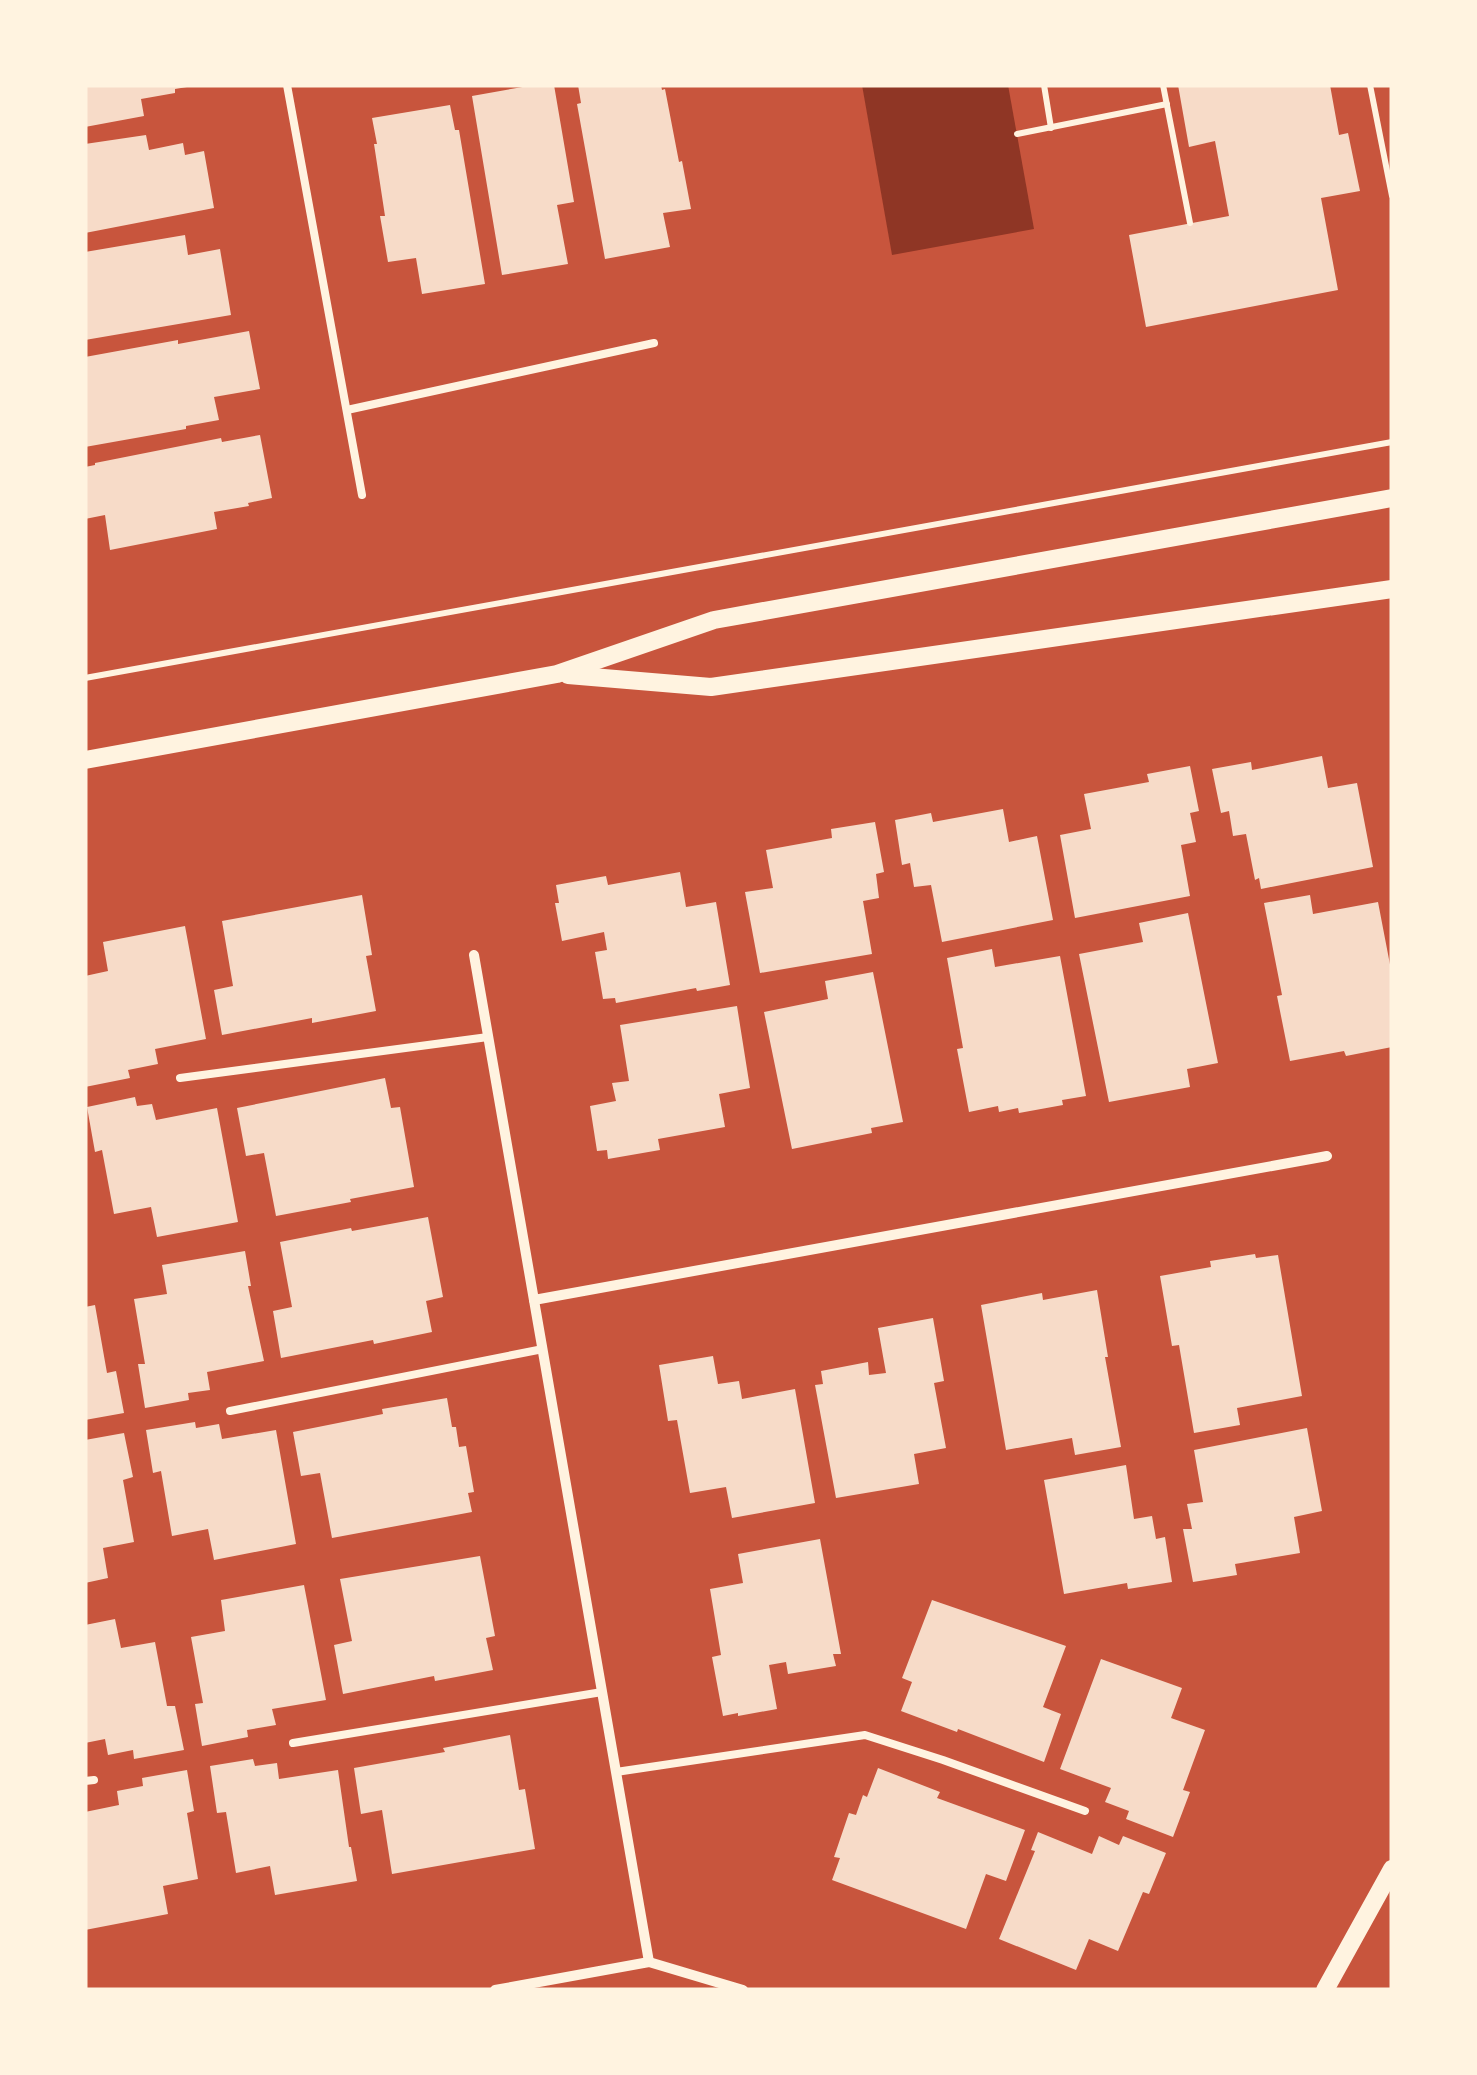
<svg xmlns="http://www.w3.org/2000/svg" width="1477" height="2075" font-family="Mulish,sans-serif">
  <rect width="100%" height="100%" fill="#c8553d"/>
  <path fill="#8f3625" d="M862 85H1008L1034 229 892 255Z"/>
  <g fill="#f7dbc8">
    <path d="M85 85H187V87L175 89V93L141 99 144 116 85 127Z"/>
    <path d="M534 85H554L574 202 557 205 568 264 502 275 472 96Z"/>
    <path d="M578 85H661L662 90 665 89 679 162 682 161 691 209 663 213 670 247 605 259 577 104 581 103Z"/>
    <path d="M1178 85H1330L1339 135 1348 133 1360 191 1321 198 1338 290 1146 327 1129 235 1229 216 1215 141 1189 147Z"/>
    <path d="M450 105 455 130H459L485 284 422 294 416 258 388 262 380 216H385L374 144H377L372 118Z"/>
    <path d="M146 135 149 150 183 143 185 155 204 151 214 208 85 233V144Z"/>
    <path d="M185 235 188 255 220 249 231 315 85 340V252Z"/>
    <path d="M249 331 260 389 214 397 219 420 186 426V429L85 447V357L178 340V344Z"/>
    <path d="M260 435 272 498 248 503 249 506 214 512 217 529 110 550 105 515 85 519V467L95 465V463L221 438 222 442Z"/>
    <path d="M1322 756 1328 788 1357 783 1373 867 1261 889 1259 878 1255 880 1246 834 1233 836 1229 811 1221 813 1212 769 1251 762 1252 770Z"/>
    <path d="M1190 766 1199 811 1190 813 1196 842 1181 845 1190 896 1075 918 1060 835 1091 829 1084 794 1149 782 1147 774Z"/>
    <path d="M1003 809 1009 842 1037 836 1053 920 942 942 931 885 914 887 910 863 902 865 895 820 931 813 933 822Z"/>
    <path d="M875 822 884 872 876 874 879 898 863 901 872 954 760 973 745 892 773 888 766 850 832 838 831 829Z"/>
    <path d="M680 872 686 907 716 902 730 985 697 991 696 988 616 1003 615 998 603 999 595 952 607 950 604 932 562 941 555 903H559L556 885 606 876 608 885Z"/>
    <path d="M362 895 372 955 366 956 376 1011 312 1023V1018L222 1035 214 990 233 986 222 921Z"/>
    <path d="M1310 895 1313 914 1378 902 1392 975V1047L1346 1056 1344 1051 1290 1061 1277 996 1282 995 1264 903Z"/>
    <path d="M1188 913 1218 1063 1187 1069 1190 1087 1109 1102 1079 954 1143 942 1139 923Z"/>
    <path d="M185 926 206 1039 155 1049 158 1064 128 1070 130 1078 85 1087V976L108 971 103 942Z"/>
    <path d="M992 949 995 967 1060 956 1086 1096 1062 1100 1063 1105 1019 1113 1018 1108 999 1112 998 1106 969 1112 957 1049 963 1048 947 958Z"/>
    <path d="M873 972 903 1122 871 1128 872 1133 792 1149 764 1012 828 999 825 981Z"/>
    <path d="M737 1006 750 1088 719 1094 725 1127 658 1139 660 1150 608 1159 607 1150 597 1151 590 1106 616 1101 612 1083 629 1081 620 1025Z"/>
    <path d="M385 1078 391 1108 400 1107 414 1187 350 1199 351 1202 276 1216 264 1153 246 1156 237 1108Z"/>
    <path d="M135 1097 137 1106 152 1104 156 1120 217 1108 238 1222 157 1237 151 1207 114 1214 102 1150 95 1152 87 1107Z"/>
    <path d="M428 1217 443 1297 426 1301 432 1332 374 1344 373 1340 281 1358 273 1311 292 1307 280 1242 351 1228 352 1231Z"/>
    <path d="M245 1251 251 1286H248L264 1361 207 1372 210 1390 188 1393 189 1400 145 1408 138 1364H145L134 1299 167 1294 162 1265Z"/>
    <path d="M1255 1254 1256 1258 1278 1255 1302 1396 1237 1408 1240 1425 1194 1433 1179 1345 1172 1346 1160 1276 1211 1267 1210 1261Z"/>
    <path d="M1097 1290 1108 1357H1105L1121 1447 1075 1455 1072 1438 1006 1450 981 1305 1042 1293 1043 1300Z"/>
    <path d="M95 1305 107 1373 116 1371 124 1413 85 1420V1307Z"/>
    <path d="M933 1318 944 1381 934 1383 946 1448 914 1454 919 1484 836 1498 815 1385 823 1384 821 1371 868 1362 869 1375 886 1373 878 1328Z"/>
    <path d="M713 1356 718 1384 739 1381 742 1399 795 1389 815 1503 732 1518 726 1487 690 1493 677 1420 668 1421 659 1365Z"/>
    <path d="M447 1398 452 1427H456L459 1447 466 1446 474 1492 468 1493 472 1512 332 1538 320 1473 301 1476 293 1432 383 1414 382 1409Z"/>
    <path d="M195 1422 196 1428 219 1424 222 1439 276 1430 296 1544 214 1560 208 1529 172 1536 161 1471 153 1473 146 1430Z"/>
    <path d="M1307 1428 1322 1511 1294 1517 1300 1553 1235 1564 1237 1575 1193 1582 1183 1529H1192L1187 1504 1203 1502 1194 1450Z"/>
    <path d="M124 1433 133 1477 123 1480 134 1542 103 1548 108 1578 85 1583V1440Z"/>
    <path d="M1126 1465 1134 1519 1152 1516 1156 1539 1165 1537 1172 1582 1128 1589 1127 1583 1064 1594 1044 1480Z"/>
    <path d="M820 1539 841 1654H833L836 1666 788 1674 786 1662 769 1665 777 1709 738 1716V1713L723 1716 712 1657 721 1655 710 1589 743 1583 738 1554Z"/>
    <path d="M480 1556 495 1636 486 1638 493 1670 435 1681 434 1676 343 1694 334 1645 352 1641 340 1579Z"/>
    <path d="M304 1585 326 1700 272 1709 276 1725 247 1730 248 1737 202 1746 195 1704 203 1703 191 1637 225 1631 221 1600Z"/>
    <path d="M932 1600 1066 1646 1043 1707 1061 1714 1044 1762 958 1729 957 1732 901 1711 912 1682 902 1678Z"/>
    <path d="M115 1619 121 1648 155 1642 167 1706H175L184 1750 134 1759 133 1750 108 1755 105 1739 85 1743V1625Z"/>
    <path d="M1101 1659 1182 1688 1171 1718 1205 1730 1183 1790 1190 1792 1173 1837 1126 1819 1129 1811 1105 1802 1111 1788 1060 1769Z"/>
    <path d="M510 1735 519 1790 525 1789 535 1849 392 1874 382 1810 361 1814 354 1768 445 1752 443 1748Z"/>
    <path d="M253 1759 255 1766 277 1763 279 1779 338 1770 349 1847H351L357 1881 275 1895 270 1866 236 1873 226 1812 217 1813 210 1766Z"/>
    <path d="M878 1768 940 1792 937 1798 1025 1830 1006 1881 986 1874 966 1929 832 1880 840 1858 834 1857 849 1813 856 1815 863 1795 867 1797Z"/>
    <path d="M187 1770 194 1811 187 1813 198 1879 163 1886 168 1914 85 1930V1812L119 1805 117 1791 143 1786 142 1778Z"/>
    <path d="M1038 1832 1092 1854 1099 1836 1119 1845 1123 1836 1166 1853 1149 1894 1143 1892 1118 1951 1089 1939 1076 1970 999 1939 1035 1851 1031 1850Z"/>
  </g>
  <g fill="none" stroke-linecap="round" stroke-linejoin="round">
    <g stroke="#fff3e0" stroke-width="6">
      <path d="M1044 85 1051 128"/>
      <path d="M1163 85 1190 223"/>
      <path d="M1370 85 1392 196"/>
      <path d="M1017 134 1167 104"/>
      <path d="M85 678 1392 442"/>
    </g>
    <g stroke="#fff3e0" stroke-width="8">
      <path d="M287 85 362 495"/>
      <path d="M347 410 654 343"/>
      <path d="M180 1078 488 1037"/>
      <path d="M230 1411 543 1349"/>
      <path d="M293 1743 602 1692"/>
      <path d="M616 1772 865 1735 943 1760 1085 1811"/>
      <path d="M85 1781 94 1780"/>
    </g>
    <g stroke="#fff3e0" stroke-width="10">
      <path d="M474 955 649 1962"/>
      <path d="M534 1300 1327 1156"/>
      <path d="M495 1990 649 1962 743 1990"/>
    </g>
    <g stroke="#fff3e0" stroke-width="18">
      <path d="M568 675 711 687 1392 589"/>
      <path d="M85 760 557 674 714 620 1392 498"/>
      <path d="M1325 1990 1392 1869"/>
    </g>
  </g>
  <rect width="1477" height="2075" fill="none" stroke="#fff3e0" stroke-width="175"/>
</svg>
